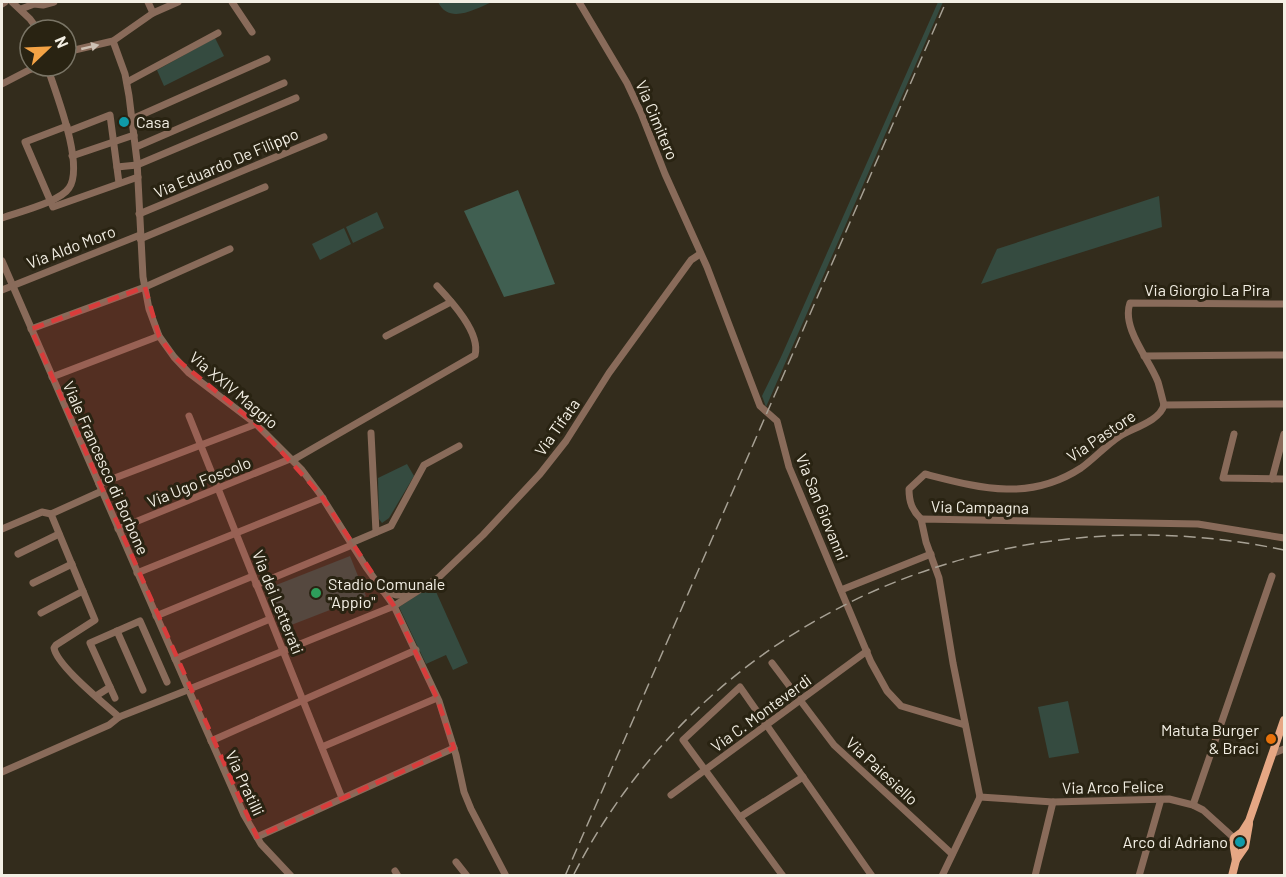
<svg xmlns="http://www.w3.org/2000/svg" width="1286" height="877" font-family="Barlow,sans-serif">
  <rect width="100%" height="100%" fill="#332c1c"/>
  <g fill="#354b40">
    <path d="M438 2H492C475 9 449 25 438 2Z"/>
    <path d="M938 2H943L766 407 762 396 781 357Z"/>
    <path d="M215 38 224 56 164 86 157 70Z"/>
    <path d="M1159 196 1162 227 981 284 997 249Z"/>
    <path d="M377 212 384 228 353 243 346 227Z"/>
    <path d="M344 228 351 244 320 260 312 244Z"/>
    <path d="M407 464 414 476 389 518 382 523 379 519 378 478Z"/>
    <path d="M350 556 366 596 281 629 266 589Z"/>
    <path d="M433 585 468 663 453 670 446 655 426 664 399 607Z"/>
    <path d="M1068 701 1079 753 1049 758 1038 707Z"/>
  </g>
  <path fill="#405f51" d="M518 190 555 284 504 297 464 211Z"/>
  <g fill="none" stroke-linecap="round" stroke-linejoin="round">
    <g stroke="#896b5a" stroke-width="7">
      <path d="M12 2 30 19 38 30"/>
      <path d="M148 2 153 13"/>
      <path d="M232 2 252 32"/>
      <path d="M579 2 627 83 641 113 665 174 707 267 760 406 777 421 789 467 871 662 887 691 901 706 965 725"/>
      <path d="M2 4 5 2"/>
      <path d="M21 9 34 4 43 5 54 2"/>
      <path d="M113 41 125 74 129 96 137 161 143 277 149 309 159 336 174 357 189 373 256 424 302 470 320 494 366 567 394 606 439 701 456 755 464 792 471 809 506 876"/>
      <path d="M66 52 113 41 153 13 178 2"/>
      <path d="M127 82 218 33"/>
      <path d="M2 84 29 70 41 66"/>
      <path d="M132 119 267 59"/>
      <path d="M67 126 25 142 53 207 138 177"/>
      <path d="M69 131 110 115 119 183"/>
      <path d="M136 147 284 83"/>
      <path d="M72 156 134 135"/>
      <path d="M117 167 137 165 296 98"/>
      <path d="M139 214 324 137"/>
      <path d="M2 218C18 212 60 202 69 188 85 165 55 91 47 66"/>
      <path d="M140 239 265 187"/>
      <path d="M2 261 187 686"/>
      <path d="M2 290 140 235"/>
      <path d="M31 329 145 287 230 249"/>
      <path d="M386 336 451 302"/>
      <path d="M1144 356 1284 355"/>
      <path d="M52 377 159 336"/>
      <path d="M1164 405C1162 397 1160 389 1158 382 1150 360 1121 328 1130 303L1284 304"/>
      <path d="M1164 405 1284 404"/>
      <path d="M189 416 342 798"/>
      <path d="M371 433 376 532"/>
      <path d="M1234 434 1223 478 1284 479"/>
      <path d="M293 460 475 355C481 333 451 301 437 286"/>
      <path d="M1272 479 1284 434"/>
      <path d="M99 484 256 424"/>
      <path d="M102 491 51 514 95 620 56 645 54 648C57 666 105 704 119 717"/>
      <path d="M921 519C912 510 909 502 909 489L925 474C980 488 1029 502 1081 468 1095 458 1106 445 1120 436 1133 428 1160 421 1164 405"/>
      <path d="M2 529 42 512 51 514"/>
      <path d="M118 529 290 459"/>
      <path d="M351 543 391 526 424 465 459 446"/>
      <path d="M18 554 59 534"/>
      <path d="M137 573 323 498"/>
      <path d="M33 583 72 564"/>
      <path d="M256 585 352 545"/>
      <path d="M841 590 931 554"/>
      <path d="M383 591 396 595H410"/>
      <path d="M41 613 83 591"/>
      <path d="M156 616 253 576"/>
      <path d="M117 631 143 690"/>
      <path d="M175 659 270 619"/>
      <path d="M772 663 834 745 952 854"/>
      <path d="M110 687 115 698"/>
      <path d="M192 688 394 606 438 578 483 535 540 474 566 441 609 373 691 260 700 254"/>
      <path d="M190 693 244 815 261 844 291 876"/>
      <path d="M96 696 110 687 90 643 140 621 167 682"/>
      <path d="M211 741 416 650"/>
      <path d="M322 747 437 698"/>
      <path d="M1274 753 1284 749"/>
      <path d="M2 772 109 725 119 717 185 691"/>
      <path d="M671 795 867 651"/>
      <path d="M980 797 953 663 939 578 926 542 921 519 1198 524 1284 538"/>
      <path d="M980 797 1053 802 1169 799 1193 805 1203 810 1234 838"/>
      <path d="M1193 805 1272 576"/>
      <path d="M740 817 803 777"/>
      <path d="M257 837 454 748"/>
      <path d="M456 862 467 876"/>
      <path d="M395 871 398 876"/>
      <path d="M783 876 683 740 740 687 872 876"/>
      <path d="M942 876 980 797"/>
      <path d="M1035 876 1053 802"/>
      <path d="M1139 876 1161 799"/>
    </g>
    <g stroke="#e6a784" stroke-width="8">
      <path d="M1236 860 1245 847 1249 824"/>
      <path d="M1232 876 1236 860 1233 842 1234 838 1242 832 1249 821 1284 720"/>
    </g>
    <g stroke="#a7a194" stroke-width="1.5" stroke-dasharray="12 6" stroke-linecap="butt">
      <path d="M574 874C709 612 1001 490 1284 550"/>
      <path d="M565 876 946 2"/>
    </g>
  </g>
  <defs><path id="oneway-solid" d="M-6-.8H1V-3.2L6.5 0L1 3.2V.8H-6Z" transform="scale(1.5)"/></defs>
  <use fill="#cec1b4" href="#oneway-solid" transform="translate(90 47) rotate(-13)"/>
  <path fill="#d93c3b" fill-opacity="0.2" stroke="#d93c3b" stroke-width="4.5" stroke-dasharray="12 8" stroke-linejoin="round" d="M145 287 159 336 174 357 256 424 320 494 394 606 437 698 454 748 257 837 31 329Z"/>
  <g fill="#0f9aa8" stroke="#292312" stroke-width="2">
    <circle cx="124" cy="122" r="6"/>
    <circle cx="1240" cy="842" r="6"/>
  </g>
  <circle fill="#2e9e5b" stroke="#292312" stroke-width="2" cx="316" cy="593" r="6"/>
  <circle fill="#e8710a" stroke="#292312" stroke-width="2" cx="1271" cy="739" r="6"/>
  <g text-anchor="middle" stroke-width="6" stroke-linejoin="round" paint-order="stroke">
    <g font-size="16" fill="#f3efe4" stroke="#292312">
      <text transform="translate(657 120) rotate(67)" y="6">Via Cimitero</text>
      <text transform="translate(226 163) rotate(-23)" y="6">Via Eduardo De Filippo</text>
      <text transform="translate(71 247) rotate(-21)" y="6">Via Aldo Moro</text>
      <text x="1207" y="296">Via Giorgio La Pira</text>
      <text transform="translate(234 390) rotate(40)" y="6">Via XXIV Maggio</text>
      <text transform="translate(557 427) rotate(-55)" y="6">Via Tifata</text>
      <text transform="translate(1101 436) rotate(-34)" y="6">Via Pastore</text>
      <text transform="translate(106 468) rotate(66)" y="6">Viale Francesco di Borbone</text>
      <text transform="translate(199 482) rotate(-22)" y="6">Via Ugo Foscolo</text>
      <text transform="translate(822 507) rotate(68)" y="6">Via San Giovanni</text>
      <text transform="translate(980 507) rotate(1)" y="6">Via Campagna</text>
      <text transform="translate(278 602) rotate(68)" y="6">Via dei Letterati</text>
      <text transform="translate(761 713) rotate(-36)" y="6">Via C. Monteverdi</text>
      <text transform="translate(882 771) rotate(43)" y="6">Via Paiesiello</text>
      <text transform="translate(245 783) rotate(65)" y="6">Via Pratilli</text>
      <text transform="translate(1113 787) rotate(-1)" y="6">Via Arco Felice</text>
    </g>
    <g font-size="16" fill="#f3efe4" stroke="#292312" text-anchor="start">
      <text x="136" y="128">Casa</text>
      <text x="328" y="590">Stadio Comunale<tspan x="328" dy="18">"Appio"</tspan></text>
      <text x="1259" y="736" text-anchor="end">Matuta Burger<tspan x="1259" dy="18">&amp; Braci</tspan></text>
      <text x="1228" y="848" text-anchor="end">Arco di Adriano</text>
    </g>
  </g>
  <rect width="1286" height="877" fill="none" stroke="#f3efe4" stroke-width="6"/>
  <g transform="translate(48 48) rotate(67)"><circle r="28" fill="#292312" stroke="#7a7566" stroke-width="1.5"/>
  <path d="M0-4.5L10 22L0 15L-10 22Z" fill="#f4a345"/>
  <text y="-9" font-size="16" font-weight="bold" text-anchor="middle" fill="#f3efe4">N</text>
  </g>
</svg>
